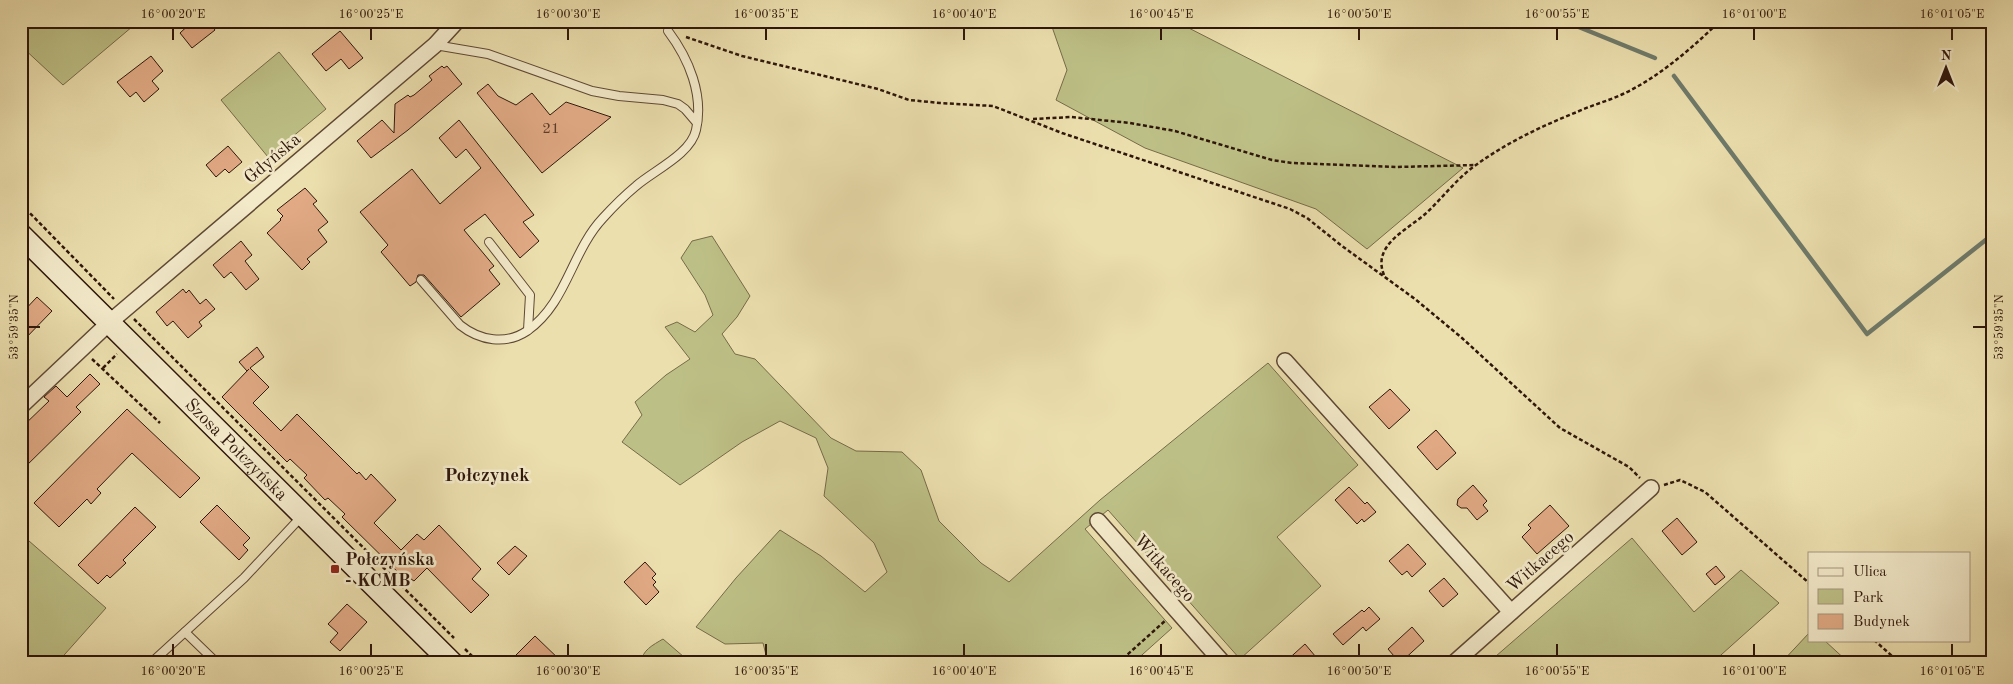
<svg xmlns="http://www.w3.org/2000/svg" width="2013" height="684" font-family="'Old Standard TT',serif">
  <rect width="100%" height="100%" fill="#ecdfae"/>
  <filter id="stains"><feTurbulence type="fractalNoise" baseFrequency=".004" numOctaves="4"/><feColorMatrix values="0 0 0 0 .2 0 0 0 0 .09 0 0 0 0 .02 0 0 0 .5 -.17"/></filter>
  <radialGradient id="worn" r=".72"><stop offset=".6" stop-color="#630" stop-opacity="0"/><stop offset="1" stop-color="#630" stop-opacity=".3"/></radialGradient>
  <g fill="#bdc086" stroke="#766b48">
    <path d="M21 21H139L63 85 21 46Z"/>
    <path d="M1050 21H1175L1463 168 1367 249 1316 209 1145 148 1056 100 1067 70Z"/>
    <path d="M279 52 326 109 268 157 221 100Z"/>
    <path d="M712 236 750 296 737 317 722 334 735 354 755 359 831 438 856 451 902 452 921 470 939 521 981 563 1009 582 1100 500 1268 363 1358 465 1277 537 1321 586 1240 659 1108 510 1085 529 1172 628 1133 663H768L763 643 725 644 696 627 736 578 780 530 821 556 865 592 887 572 874 543 824 496 828 468 816 438 780 421 742 442 680 485 622 442 642 415 635 402 666 375 690 359 665 327 677 322 695 332 713 315 705 295 681 258 692 241Z"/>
    <path d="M21 534 106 608 57 663H21Z"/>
    <path d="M1632 538 1694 612 1741 570 1779 603 1712 663H1488Z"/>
    <path d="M1809 633V640H1824L1849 663H1781Z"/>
    <path d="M663 639 691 663H641C642 650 653 645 663 639Z"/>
  </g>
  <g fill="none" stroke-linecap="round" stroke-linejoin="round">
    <g stroke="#6e7a6a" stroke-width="4.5">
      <path d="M1564 21 1655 58"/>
      <path d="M1674 76 1867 334 1992 235"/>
    </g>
  </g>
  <g fill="#e1aa85" stroke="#2e160b">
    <path d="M193 21H208L215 30 192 48 180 33Z"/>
    <path d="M340 31 363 58 349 69 341 59 326 71 312 54Z"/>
    <path d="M151 56 163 71 152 81 159 89 144 102 136 92 130 97 117 82Z"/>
    <path d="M442 66 444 68 447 66 462 84 408 130 371 158 357 141 382 120 394 133 395 104 408 95 410 97 414 95 432 80 429 76Z"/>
    <path d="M488 84 498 96 516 105 532 93 550 115 566 102 611 117 542 173 477 93Z"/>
    <path d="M459 120 534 215 523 222 539 241 520 258 485 214 464 230 494 266 489 270 500 284 461 317 424 275H418L416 282 410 286 381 252 388 245 360 212 412 169 440 204 481 168 466 149 456 158 439 138Z"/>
    <path d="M228 146 242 162 229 173 225 169 216 177 206 165Z"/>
    <path d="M305 188 317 201 313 204 328 222 318 230 327 242 307 259 310 262 302 270 267 233 281 220 280 219 283 216 277 210Z"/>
    <path d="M241 241 252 255 245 261 259 279 246 290 231 272 224 278 213 265Z"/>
    <path d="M183 289 186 293 189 290 200 304 206 299 215 309 199 322 202 326 188 338 173 321 167 326 156 312Z"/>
    <path d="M37 297 52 311 21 343V314Z"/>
    <path d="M257 347 264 357 250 368 269 387 253 403 281 431 297 414 357 474 359 472 366 480 371 474 396 500 374 523 401 550 417 534 424 540 439 525 481 569 472 579 489 595 471 613 427 568 414 581 411 579 408 582 342 517 345 514 328 498 325 500 304 478 307 475 290 459 287 462 222 397 249 369 247 371 239 362Z"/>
    <path d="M90 374 100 384 76 407 81 412 21 471V428L49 401 44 397 56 386 67 397Z"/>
    <path d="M1390 389 1410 410 1389 429 1369 407Z"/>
    <path d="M127 409 200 478 180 498 132 453 97 489 101 493 91 504 87 499 59 527 34 503Z"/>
    <path d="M1436 430 1456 453 1437 470 1417 447Z"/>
    <path d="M1473 485 1487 501 1483 505 1488 511 1477 520 1467 508H1461L1457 505 1458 499Z"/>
    <path d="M1349 487 1365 504 1367 502 1376 512 1364 522 1362 519 1357 524 1335 500Z"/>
    <path d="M217 505 250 538 243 545 248 550 239 560 200 522Z"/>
    <path d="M1550 505 1569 526 1537 554 1522 537 1531 528 1528 525Z"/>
    <path d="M135 507 156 527 123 560 126 563 110 578 107 575 98 584 78 565Z"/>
    <path d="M1677 518 1697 542 1682 555 1662 531Z"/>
    <path d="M1408 544 1426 564 1412 577 1407 571 1402 575 1389 561Z"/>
    <path d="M515 546 527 556 509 575 497 563Z"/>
    <path d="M645 562 656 574 652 578 656 582 653 585 659 592 646 605 624 582Z"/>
    <path d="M1716 566 1725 577 1715 585 1706 574Z"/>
    <path d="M1444 578 1458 594 1443 607 1429 591Z"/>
    <path d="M347 604 367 622 340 651 330 642 338 633 328 624Z"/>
    <path d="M1369 607 1380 619 1366 631 1363 627 1343 645 1333 634 1362 610 1364 612Z"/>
    <path d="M1412 627 1424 641 1400 663 1388 649Z"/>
    <path d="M535 636 563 663H536L530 657 512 659Z"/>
    <path d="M1305 644 1321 663H1284Z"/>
  </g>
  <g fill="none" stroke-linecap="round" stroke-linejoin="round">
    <defs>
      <g id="lane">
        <path d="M435 45 488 54 592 91 619 96 663 100 678 104 685 109 697 123"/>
        <path d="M489 242 530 295 528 330"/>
        <path d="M421 280 460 325C480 341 506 345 527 331 567 303 571 252 603 218 613 207 624 196 636 186 653 171 691 154 696 130 704 95 689 59 668 31"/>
        <path d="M185 632 217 663"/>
        <path d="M151 663 244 578 302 516"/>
      </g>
      <g id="street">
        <path d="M1285 361 1511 612"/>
        <path d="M21 406 110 322 435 45 457 21"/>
        <path d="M1098 521 1223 663"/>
        <path d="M1454 663 1651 488"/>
      </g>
      <g id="secondary">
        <path id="s1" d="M21 235 452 663"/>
      </g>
    </defs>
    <use href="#lane" stroke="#5e4834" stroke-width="10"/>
    <use href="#street" stroke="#5e4834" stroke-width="18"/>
    <use href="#secondary" stroke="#2e160b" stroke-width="24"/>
    <g stroke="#2e160b" stroke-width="2.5" stroke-dasharray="4 2.5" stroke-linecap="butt">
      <path d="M642 21 659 27"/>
      <path d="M686 37 742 56 878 89 909 100 940 103 993 106 1062 133 1290 209 1307 218 1342 246 1415 299 1462 338 1560 428 1629 467 1640 478"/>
      <path d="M1033 119 1071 117 1130 123 1175 131 1272 160 1292 163 1396 167 1476 165"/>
      <path d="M21 204 114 299"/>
      <path d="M1384 275C1372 246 1405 231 1424 215 1442 199 1456 179 1476 165 1506 143 1542 126 1577 112 1592 105 1608 101 1623 94 1659 77 1691 49 1720 21"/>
      <path d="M134 319 454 638"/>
      <path d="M92 359 160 423"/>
      <path d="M103 368 117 354"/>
      <path d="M1664 485 1680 480 1705 492 1809 583"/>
      <path d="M1874 640 1900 663"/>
      <path d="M465 649 479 663"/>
      <path d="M1118 663 1166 620"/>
    </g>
    <use href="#lane" stroke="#f3eaca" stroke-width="8"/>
    <use href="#street" stroke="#f3eaca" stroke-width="15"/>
    <use href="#secondary" stroke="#f3eaca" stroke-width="21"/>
  </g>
  <path fill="none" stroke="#2e160b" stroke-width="2" d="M173 28V40M371 28V40M568 28V40M766 28V40M964 28V40M1161 28V40M1359 28V40M1557 28V40M1754 28V40M1952 28V40M28 327H40M1973 327H1986M173 644V656M371 644V656M568 644V656M766 644V656M964 644V656M1161 644V656M1359 644V656M1557 644V656M1754 644V656M1952 644V656"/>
  <rect fill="#8f2418" stroke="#f3eaca" stroke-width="2" x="330" y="564" width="10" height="10" rx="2.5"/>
  <g text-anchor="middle" stroke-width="5" stroke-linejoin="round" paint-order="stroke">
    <g font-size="15" fill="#5b3b2a">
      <text x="551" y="133">21</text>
    </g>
    <g font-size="18" fill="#2e160b" stroke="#f3eaca">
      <text transform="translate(272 158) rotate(-40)" y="6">Gdyńska</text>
      <text dy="6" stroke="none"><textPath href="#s1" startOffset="304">Szosa Połczyńska</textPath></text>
      <text transform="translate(1540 561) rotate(-41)" y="6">Witkacego</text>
      <text transform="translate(1165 568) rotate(49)" y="6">Witkacego</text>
    </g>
    <g font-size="18" font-weight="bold" fill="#2e160b" stroke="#f3eaca" text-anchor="start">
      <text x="345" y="565">Połczyńska<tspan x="345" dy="21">- KCMB</tspan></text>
    </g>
    <g font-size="19" font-weight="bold" fill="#2e160b" stroke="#f3eaca">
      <text x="487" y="481">Połczynek</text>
    </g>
  </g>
  <rect width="2013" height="684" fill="none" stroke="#ecdfae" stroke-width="55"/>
  <rect x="1808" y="552" width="162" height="90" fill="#f3eaca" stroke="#a4957e"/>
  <rect x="1818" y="568" width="25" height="8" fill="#f3eaca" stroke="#a4957e"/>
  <text x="1853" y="576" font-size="15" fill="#2e160b">Ulica</text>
  <rect x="1818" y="589" width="25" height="15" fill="#bdc086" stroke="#a4957e"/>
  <text x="1853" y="602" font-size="15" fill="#2e160b">Park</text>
  <rect x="1818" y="614" width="25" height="15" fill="#e1aa85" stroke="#a4957e"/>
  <text x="1853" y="626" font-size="15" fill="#2e160b">Budynek</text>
  <g transform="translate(1946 68)" stroke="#f3eaca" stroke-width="4" paint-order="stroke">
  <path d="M0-4L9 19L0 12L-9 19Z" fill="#2e160b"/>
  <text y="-8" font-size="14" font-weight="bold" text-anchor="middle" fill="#2e160b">N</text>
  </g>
  <rect x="28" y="28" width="1958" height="628" fill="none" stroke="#2e160b" stroke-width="2"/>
  <g font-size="12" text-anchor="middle" fill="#2e160b">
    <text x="173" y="18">16°00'20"E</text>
    <text x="371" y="18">16°00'25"E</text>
    <text x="568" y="18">16°00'30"E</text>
    <text x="766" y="18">16°00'35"E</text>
    <text x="964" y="18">16°00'40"E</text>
    <text x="1161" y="18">16°00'45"E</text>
    <text x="1359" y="18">16°00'50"E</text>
    <text x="1557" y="18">16°00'55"E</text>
    <text x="1754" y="18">16°01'00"E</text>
    <text x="1952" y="18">16°01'05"E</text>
    <text transform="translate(14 327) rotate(-90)" y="4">53°59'35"N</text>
    <text transform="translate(1999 327) rotate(-90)" y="4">53°59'35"N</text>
    <text x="173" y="675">16°00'20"E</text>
    <text x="371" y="675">16°00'25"E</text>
    <text x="568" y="675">16°00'30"E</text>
    <text x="766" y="675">16°00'35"E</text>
    <text x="964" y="675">16°00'40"E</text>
    <text x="1161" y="675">16°00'45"E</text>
    <text x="1359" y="675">16°00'50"E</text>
    <text x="1557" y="675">16°00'55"E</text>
    <text x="1754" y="675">16°01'00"E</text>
    <text x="1952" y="675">16°01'05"E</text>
  </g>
  <rect width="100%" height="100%" filter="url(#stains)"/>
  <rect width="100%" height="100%" fill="url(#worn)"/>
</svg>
